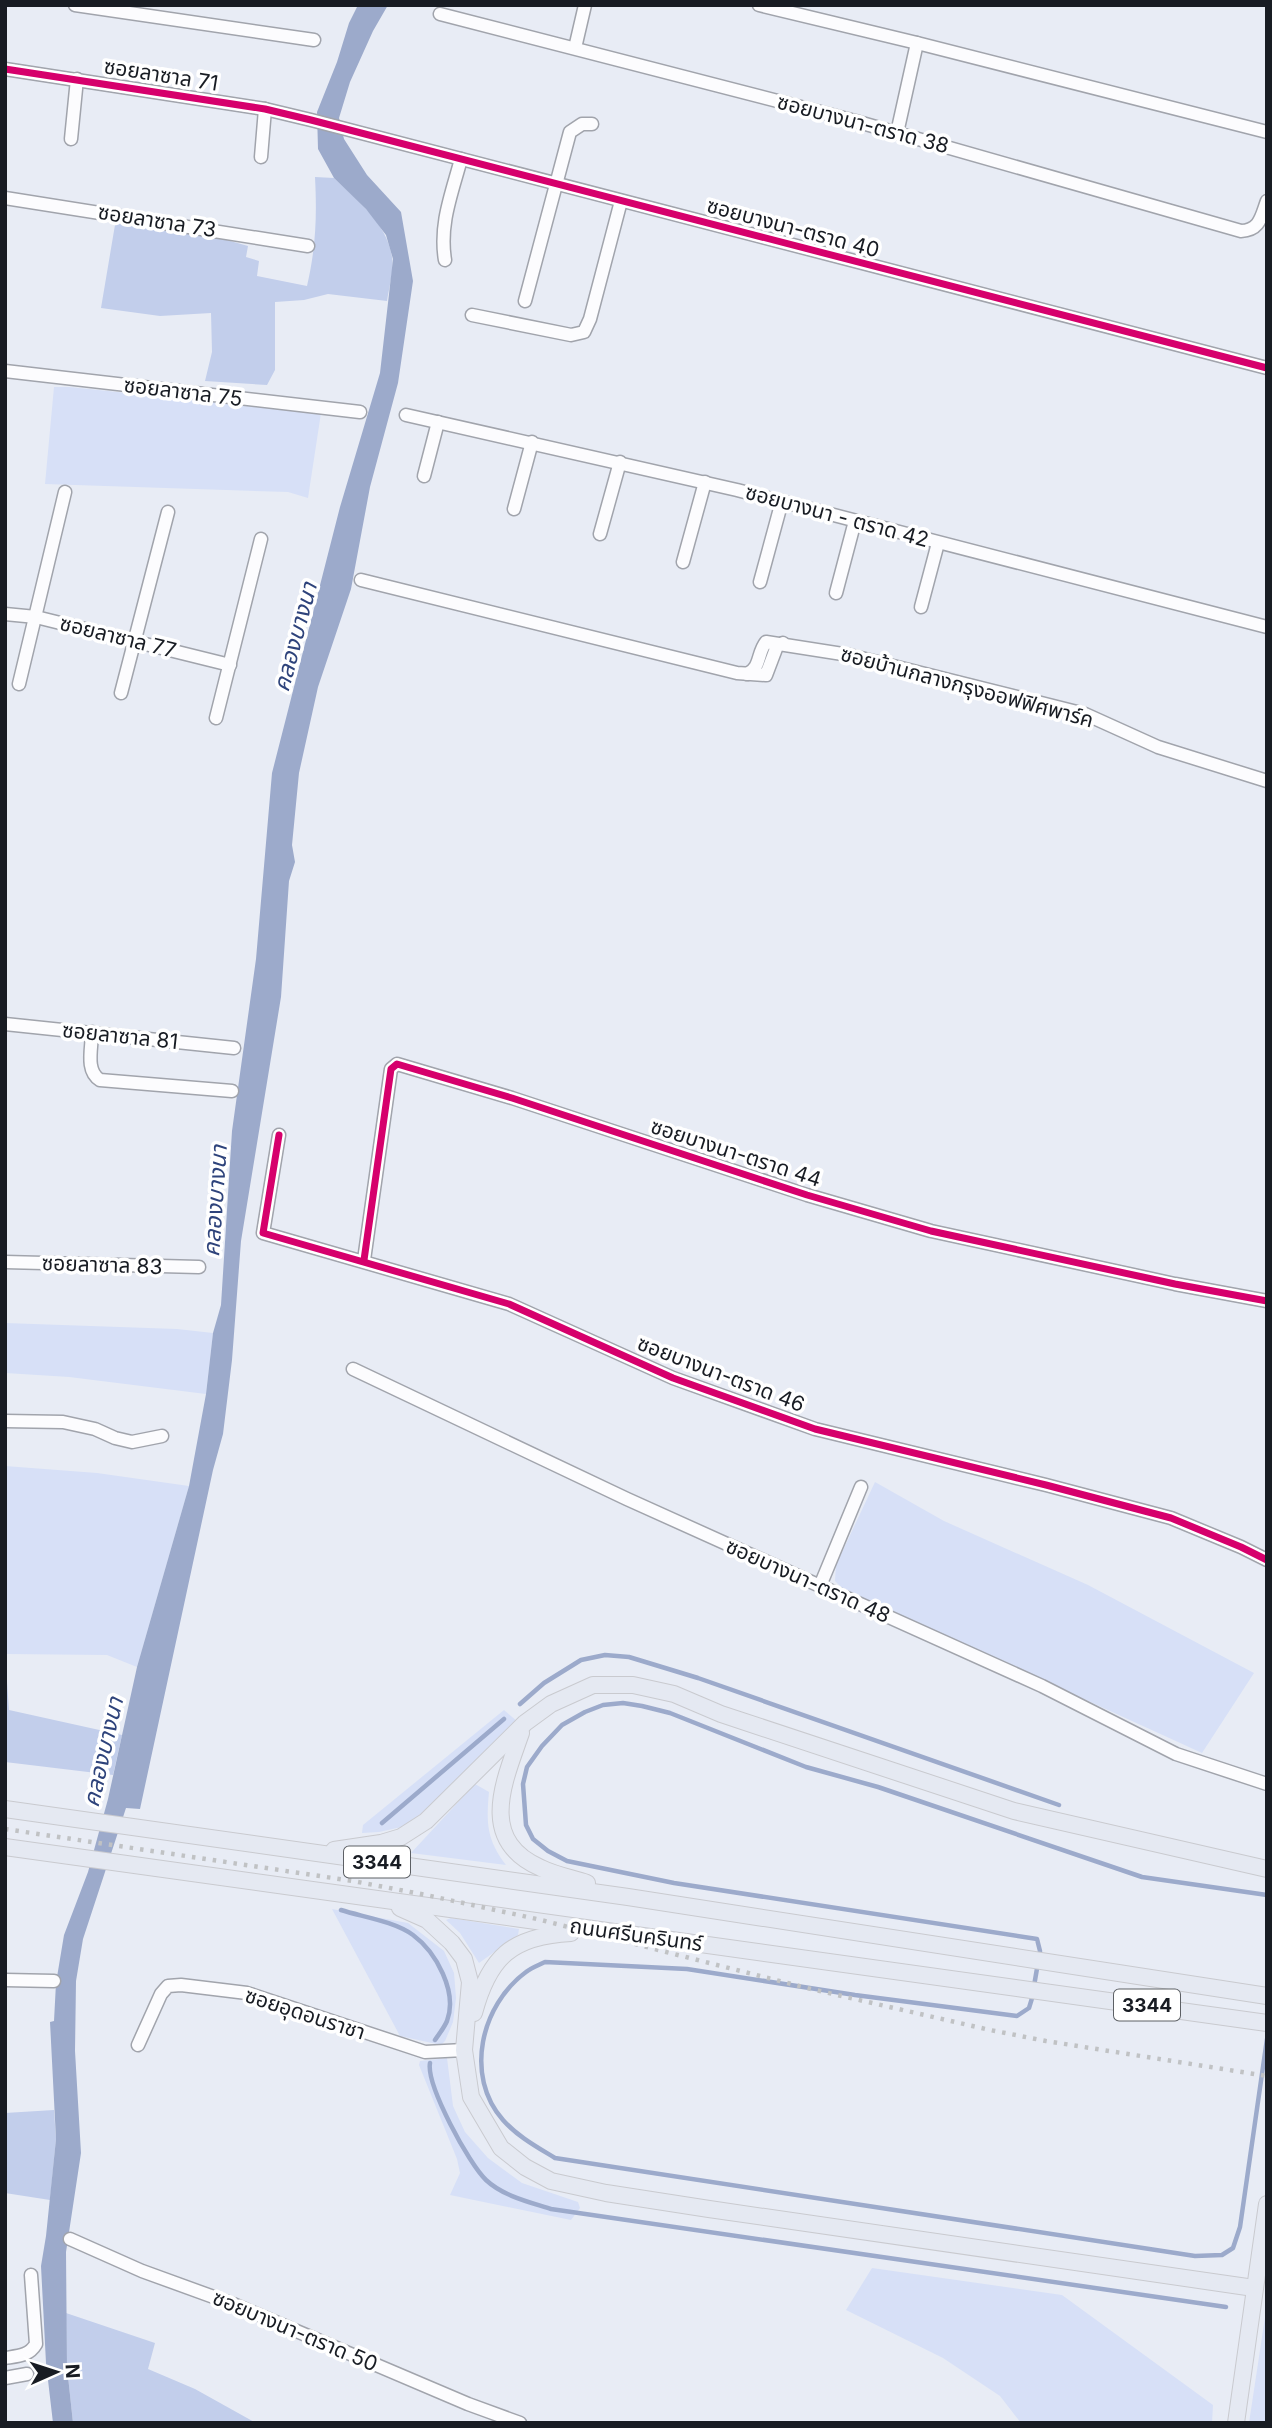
<svg xmlns="http://www.w3.org/2000/svg" width="1272" height="2428" font-family="Inter,'Noto Sans Thai',sans-serif">
  <rect width="100%" height="100%" fill="#e8ecf5"/>
  <g fill="#d7e0f7">
    <path d="M54 387H69L321 413 308 498 288 492 45 484Z"/>
    <path d="M5 1323 177 1329 213 1333 206 1394 69 1377 5 1373Z"/>
    <path d="M5 1466 97 1473 189 1486 137 1667 107 1655 5 1654Z"/>
    <path d="M875 1482 944 1521 1088 1585 1254 1673 1202 1753 843 1589 835 1581 836 1565Z"/>
    <path d="M504 1710 518 1722 429 1807 406 1826 379 1832 362 1833 363 1825Z"/>
    <path d="M475 1784 489 1792C486 1824 487 1840 506 1865L411 1853Z"/>
    <path d="M332 1909 408 1923 444 1951 454 1973 456 1998 453 2022 445 2041 441 2045 400 2036Z"/>
    <path d="M451 1918 519 1929 518 1935 479 1963 460 1933 446 1920Z"/>
    <path d="M447 2058 453 2106 465 2132 488 2158 522 2183 578 2202 580 2208 571 2220 450 2195 460 2173 457 2159 419 2065 420 2061Z"/>
    <path d="M872 2268 1062 2295 1213 2405 1212 2423H1021L1000 2396 943 2358 846 2310Z"/>
    <path d="M1267 2304V2423H1249Z"/>
  </g>
  <g fill="#c2ceeb">
    <path d="M315 177 334 178C357 200 387 223 392 257 394 270 389 288 387 301L328 294 304 300 275 302V370L267 385 205 381 212 352 211 313 160 316 101 308 116 219 202 233 248 246 246 257 259 261 257 276 307 286C316 247 317 216 315 177Z"/>
    <path d="M5 1654 9 1710 122 1735 113 1775 5 1762Z"/>
    <path d="M54 2110 56 2139 50 2200 5 2193V2113Z"/>
    <path d="M66 2313 155 2343 148 2369 195 2389 256 2423H73L67 2367Z"/>
  </g>
  <path fill="#9caacb" d="M358 5H388L373 31 350 82 339 118 344 139 367 175 401 212 413 281 398 383 370 487 351 589 318 687 299 773 292 845 295 862 289 881 281 997 241 1241 232 1360 223 1434 213 1470 140 1809 126 1808 83 1939 76 1981 75 2051 81 2153 66 2252 67 2367 73 2423H53L46 2363 41 2266 46 2236 56 2139 50 2022 54 2021 56 1983 64 1935 88 1872 108 1799 137 1667 189 1486 206 1394 213 1333 221 1305 232 1131 256 959 272 773 340 507 380 373 393 259 386 235 366 209 334 178 318 149 317 112 337 62 349 23Z"/>
  <g fill="none" stroke-linecap="round" stroke-linejoin="round">
    <g stroke="#9caacb" stroke-width="4.5">
      <path d="M520 1704 544 1683 581 1660 605 1655 629 1657 698 1678 1059 1805"/>
      <path d="M382 1823 504 1719"/>
      <path d="M341 1910C363 1917 393 1921 413 1935 436 1952 458 1992 447 2021 444 2028 439 2034 435 2040"/>
      <path d="M1034 1986 1040 1951 1037 1939 674 1883 567 1861 548 1851 533 1839 526 1825 523 1784 527 1767 542 1746 562 1725 585 1712 603 1705 623 1703 642 1706 670 1713 806 1767 878 1787 1142 1877 1267 1895"/>
      <path d="M1033 1995 1029 2008 1017 2016 855 1995 687 1969 545 1962C539 1965 531 1968 526 1972 481 2005 464 2076 503 2120 517 2136 537 2147 555 2158L1195 2256 1222 2255 1233 2248 1240 2227 1267 2039"/>
      <path d="M430 2063C426 2085 469 2164 486 2180 503 2196 529 2202 551 2209L1226 2307"/>
    </g>
    <defs>
      <g id="minor">
        <path d="M75 5 314 40"/>
        <path d="M759 5 917 43 1267 132"/>
        <path d="M440 14 855 121 1241 231C1260 230 1261 217 1267 201"/>
        <path d="M575 48 585 5"/>
        <path d="M5 69 265 109 311 120 1267 368"/>
        <path d="M897 133 917 43"/>
        <path d="M71 139 77 79"/>
        <path d="M261 157 265 109"/>
        <path d="M5 198 308 246"/>
        <path d="M445 260C439 224 452 193 461 159"/>
        <path d="M525 301 570 132 582 124H592"/>
        <path d="M472 315 571 335 584 332 590 319 621 201"/>
        <path d="M5 371 360 412"/>
        <path d="M406 415 737 490 1267 627"/>
        <path d="M424 476 438 422"/>
        <path d="M514 509 532 442"/>
        <path d="M600 534 620 462"/>
        <path d="M683 562 705 482"/>
        <path d="M361 580 737 673 766 675 777 646 783 643"/>
        <path d="M760 582 782 501"/>
        <path d="M836 593 855 521"/>
        <path d="M921 607 938 543"/>
        <path d="M5 614 36 617 230 665"/>
        <path d="M747 674C761 668 757 653 766 642L849 655 1085 714 1158 747 1267 781"/>
        <path d="M19 684 65 492"/>
        <path d="M121 693 168 512"/>
        <path d="M216 718 261 539"/>
        <path d="M5 1024 234 1048"/>
        <path d="M92 1032C92 1048 85 1071 100 1080L232 1091"/>
        <path d="M279 1135 263 1233 509 1304 673 1378 815 1429 1046 1485 1171 1518 1241 1547 1267 1560"/>
        <path d="M364 1260 391 1069 397 1064 512 1098 807 1195 931 1231 1175 1284 1267 1301"/>
        <path d="M5 1262 199 1267"/>
        <path d="M353 1369 627 1499 1042 1686 1176 1754 1267 1784"/>
        <path d="M5 1421 63 1422 95 1429 115 1438 132 1442 162 1436"/>
        <path d="M820 1586 861 1487"/>
        <path d="M5 1980 54 1981"/>
        <path d="M138 2045 161 1994 168 1986 181 1985 247 1993 425 2052 464 2050"/>
        <path d="M70 2239 142 2271 233 2304 468 2404 520 2423"/>
        <path d="M5 2358C18 2356 29 2356 36 2344L31 2275"/>
        <path d="M5 2378 27 2374"/>
      </g>
      <g id="major">
        <path d="M521 1733C504 1782 477 1840 541 1868 555 1875 572 1878 587 1883"/>
        <path d="M5 1809 628 1897 1267 1996"/>
        <path d="M5 1847 1267 2023"/>
        <path d="M334 1850 381 1843 401 1837 426 1821 525 1723 551 1704 593 1685H633L674 1694 721 1714 1014 1811 1267 1869"/>
        <path d="M400 1908 427 1920 452 1943 464 1959 470 1982 464 2050 471 2097 501 2148 525 2167 551 2181 606 2193 709 2209 1254 2288"/>
        <path d="M474 2013C489 1957 512 1936 571 1933"/>
        <path d="M1236 2423 1267 2204"/>
      </g>
    </defs>
    <use href="#minor" stroke="#a1a4ac" stroke-width="15"/>
    <use href="#major" stroke="#c9cacf" stroke-width="18"/>
    <use href="#minor" stroke="#fcfcfe" stroke-width="12"/>
    <use href="#major" stroke="#e5e9f2" stroke-width="16"/>
    <path stroke="#c0c2c4" stroke-width="4.5" stroke-dasharray="3.5 7" stroke-linecap="butt" d="M5 1829 353 1881 426 1895 537 1919 811 1989 990 2030 1046 2041 1267 2076"/>
    <defs>
      <g id="cycleway">
        <path d="M5 69 265 109 311 120 1267 368"/>
        <path d="M279 1135 263 1233 509 1304 673 1378 815 1429 1046 1485 1171 1518 1241 1547 1267 1560"/>
        <path d="M364 1260 391 1069 397 1064 512 1098 807 1195 931 1231 1175 1284 1267 1301"/>
      </g>
    </defs>
    <use href="#cycleway" stroke="#fff" stroke-width="11"/>
    <use href="#cycleway" stroke="#d6006c" stroke-width="7"/>
  </g>
  <g text-anchor="middle" stroke-width="7" stroke-linejoin="round" paint-order="stroke">
    <g fill="#fff" stroke="#5d6065" stroke-width="2">
      <rect x="344" y="1846.5" width="66" height="31" rx="5"/>
      <rect x="1114" y="1989.5" width="66" height="31" rx="5"/>
    </g>
    <g font-size="19" font-weight="bold" fill="#181c23">
      <text x="377" y="1869">3344</text>
      <text x="1147" y="2012">3344</text>
    </g>
    <g font-size="21" fill="#181c23" stroke="#fff">
      <text transform="translate(161 75) rotate(9)" y="7">ซอยลาซาล 71</text>
      <text transform="translate(863 124) rotate(15)" y="7">ซอยบางนา-ตราด 38</text>
      <text transform="translate(157 221) rotate(9)" y="7">ซอยลาซาล 73</text>
      <text transform="translate(793 228) rotate(15)" y="7">ซอยบางนา-ตราด 40</text>
      <text transform="translate(183 392) rotate(7)" y="7">ซอยลาซาล 75</text>
      <text transform="translate(837 516) rotate(15)" y="7">ซอยบางนา - ตราด 42</text>
      <text transform="translate(118 637) rotate(14)" y="7">ซอยลาซาล 77</text>
      <text transform="translate(967 687) rotate(15)" y="7">ซอยบ้านกลางกรุงออฟฟิศพาร์ค</text>
      <text transform="translate(120 1036) rotate(6)" y="7">ซอยลาซาล 81</text>
      <text transform="translate(736 1153) rotate(18)" y="7">ซอยบางนา-ตราด 44</text>
      <text transform="translate(102 1265) rotate(2)" y="7">ซอยลาซาล 83</text>
      <text transform="translate(721 1374) rotate(21)" y="7">ซอยบางนา-ตราด 46</text>
      <text transform="translate(808 1581) rotate(24)" y="7">ซอยบางนา-ตราด 48</text>
      <text transform="translate(636 1935) rotate(8)" y="7">ถนนศรีนครินทร์</text>
      <text transform="translate(305 2014) rotate(18)" y="7">ซอยอุดอนราชา</text>
      <text transform="translate(295 2331) rotate(23)" y="7">ซอยบางนา-ตราด 50</text>
    </g>
    <g font-size="23" font-style="italic" fill="#2e437b" stroke="#fff">
      <text transform="translate(295 637) rotate(-75)" y="8">คลองบางนา</text>
      <text transform="translate(215 1201) rotate(-86)" y="8">คลองบางนา</text>
      <text transform="translate(103 1752) rotate(-77)" y="8">คลองบางนา</text>
    </g>
  </g>
  <rect width="1272" height="2428" fill="none" stroke="#181c23" stroke-width="14"/>
  <g transform="translate(56 2372) rotate(87)" stroke="#ffffff" stroke-width="5" paint-order="stroke">
  <path d="M0-5L12 26L0 18L-12 26Z" fill="#181c23"/>
  <text y="-10" font-size="19" font-weight="bold" text-anchor="middle" fill="#181c23">N</text>
  </g>
</svg>
